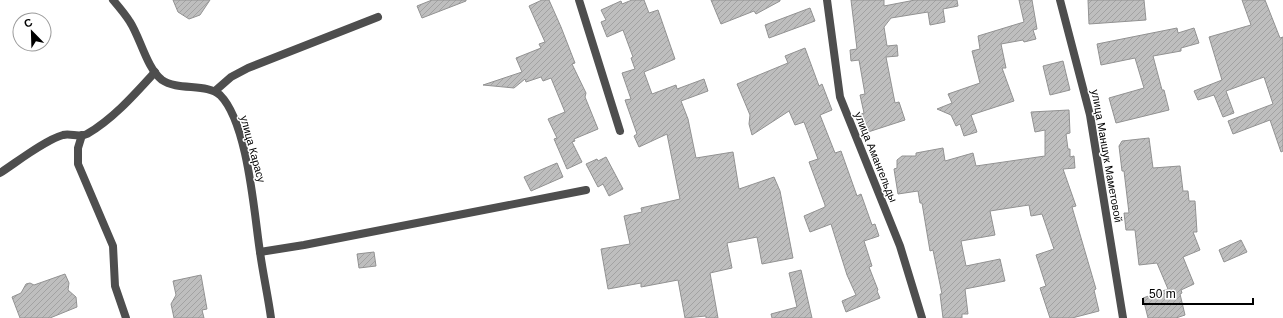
<svg xmlns="http://www.w3.org/2000/svg" width="1283" height="318" font-family="Arial,sans-serif">
  <defs>
    <pattern id="building-hatch" width="6" height="6" patternUnits="userSpaceOnUse"><rect width="6" height="6" fill="#bebebe"/><path d="M-1 1l2-2M0 6l6-6M5 7l2-2" fill="none" stroke="#a2a2a2"/></pattern>
  </defs>
  <rect width="100%" height="100%" fill="#fff"/>
  <g fill="url(#building-hatch)" stroke="#929292">
    <path d="M173 0H210L200 15 189 19 178 12Z"/>
    <path d="M432 0H466V1L422 18 417 6Z"/>
    <path d="M542 0H549L561 27 575 63 572 64 586 93 585 97 598 129 574 139 575 141 572 142 582 162 567 169 554 139 557 138 548 119 565 112 551 78 543 81 541 77 526 82 525 79 514 88 483 85 522 72 516 58 541 48 539 44 545 42 529 6Z"/>
    <path d="M632 0H644L649 13 658 10 675 59 644 72 652 94 676 85 677 89 704 79 708 91 681 101 688 119 696 158 733 152 739 189 774 177 780 191 793 258 762 264 757 237 727 243 732 268 710 273 718 318H706V316L685 318 678 280 641 287V283L608 289 601 249 630 244 624 216 642 212 641 208 680 199 667 134 639 147 634 136 637 134 625 100 631 99 622 73 635 69 631 58 633 57 623 30 607 37 601 22 606 20 601 10 621 1 622 4Z"/>
    <path d="M711 0H780V1L756 14 754 11 721 24Z"/>
    <path d="M851 0H884V6L915 0H957L958 6 943 9 945 22 930 25 928 12 891 18 884 27 887 46 897 45 898 56 886 57 895 103 899 102 905 120 865 133 859 115 864 113 860 95 865 94 859 60 851 61 850 50 857 49Z"/>
    <path d="M1019 0H1032L1037 29 1033 30 1036 39 1024 42 1023 40 1001 44 1006 68H1002L1014 101 971 115 977 132 964 136 960 124 956 126 951 115 937 109 952 103 948 94 980 83 972 51 980 49 978 36 1024 22Z"/>
    <path d="M1088 0H1144L1146 20 1089 24Z"/>
    <path d="M1242 0H1265L1280 38 1283 37V151L1281 152 1270 120 1233 134 1228 121 1273 104 1264 77 1226 91 1234 113 1223 117 1214 95 1198 100 1194 91 1222 80 1209 37 1251 25Z"/>
    <path d="M810 8 815 21 769 38 765 25Z"/>
    <path d="M1177 28 1178 33 1194 28 1199 43 1181 48V51L1153 56 1162 90H1164L1169 110 1116 123 1109 98 1144 88 1135 58 1101 65 1097 44Z"/>
    <path d="M805 48 819 86 822 84 832 110 820 115 835 153 841 151 857 196 861 194 872 225 875 224 879 236 864 241 872 266 869 267 878 290 877 291 880 298 846 312 842 301 856 295 847 275 831 224 810 232 804 216 825 207V205L809 162 818 159 804 122 795 125 789 111 752 135 749 124 750 115 737 84 788 63 785 56Z"/>
    <path d="M1063 61 1070 90 1050 95 1043 66Z"/>
    <path d="M1069 110 1070 133 1066 134 1068 149H1070V157L1074 156 1075 168 1063 169 1076 206 1072 207 1096 289 1094 290 1099 311 1072 318H1050L1040 288 1046 286 1036 255 1054 249 1042 214 1031 216 1029 205 990 211 995 235 961 241 966 266 1000 259 1005 281 965 289 968 314H962V318H943L940 294H942L933 250 930 251 922 203H920L918 191 898 194 894 169 897 168V160L902 156H916V153L943 148 945 161 973 153 976 166 1045 156V130L1035 132 1031 112Z"/>
    <path d="M1149 138 1153 168 1180 166 1183 191H1188L1189 201H1195L1197 232H1193L1200 250 1183 257 1194 284 1181 290 1182 293 1180 294 1185 315 1176 318H1148L1143 298 1168 289 1157 263 1139 265 1135 230H1126L1124 213H1129L1124 171H1122L1119 146 1122 141Z"/>
    <path d="M606 157 623 189 609 196 603 184 598 187 586 164 597 159 598 161Z"/>
    <path d="M557 163 563 177 531 191 524 177Z"/>
    <path d="M1241 240 1247 252 1224 262 1219 250Z"/>
    <path d="M374 252 376 266 359 268 357 254Z"/>
    <path d="M801 270 812 318H772L771 314 797 307 789 273Z"/>
    <path d="M65 274 69 283 68 290 76 297 77 307 50 318H20L12 297 21 293 26 284 30 283 34 285Z"/>
    <path d="M201 275 207 309 202 310 204 318H174L171 304 176 295 173 281Z"/>
  </g>
  <g fill="none" stroke-linecap="round" stroke-linejoin="round">
    <g stroke="#4e4e4e" stroke-width="8">
      <path d="M113 0C119 7 125 14 130 22 140 37 147 69 162 80 178 91 207 83 220 95 248 123 254 213 260 252 263 274 268 296 271 318"/>
      <path d="M579 0 620 131"/>
      <path d="M827 0 840 97 900 246 922 318"/>
      <path d="M1060 0 1090 115 1123 318"/>
      <path d="M215 91 231 77 248 68 378 17"/>
      <path d="M82 135 78 148V164L113 246 115 286 126 318"/>
      <path d="M0 173C17 162 45 140 63 135 71 133 79 138 87 134 113 119 135 94 155 72"/>
      <path d="M260 252 304 245 586 190"/>
    </g>
  </g>
  <g text-anchor="middle" stroke-width="3" stroke-linejoin="round" paint-order="stroke">
    <g font-size="11" fill="#000" stroke="#fff">
      <text transform="translate(253 149) rotate(75)" y="4">улица Карасу</text>
      <text transform="translate(1107 156) rotate(80)" y="4">улица Маншук Маметовой</text>
      <text transform="translate(876 157) rotate(68)" y="4">улица Амангельды</text>
    </g>
  </g>
  <g transform="translate(32 32) rotate(337)"><circle r="19" fill="#ffffff" stroke="#999999"/>
  <path d="M0-3L7 15L0 10L-7 15Z" fill="#000000"/>
  <text y="-6" font-size="11" font-weight="bold" text-anchor="middle" fill="#000000">С</text>
  </g>
  <path d="M1143 298v6h110v-6" fill="none" stroke="#000000" stroke-width="2"/>
  <text x="1149" y="298" font-size="12" fill="#000000" stroke="#ffffff" stroke-width="3" paint-order="stroke">50 m</text>
</svg>
